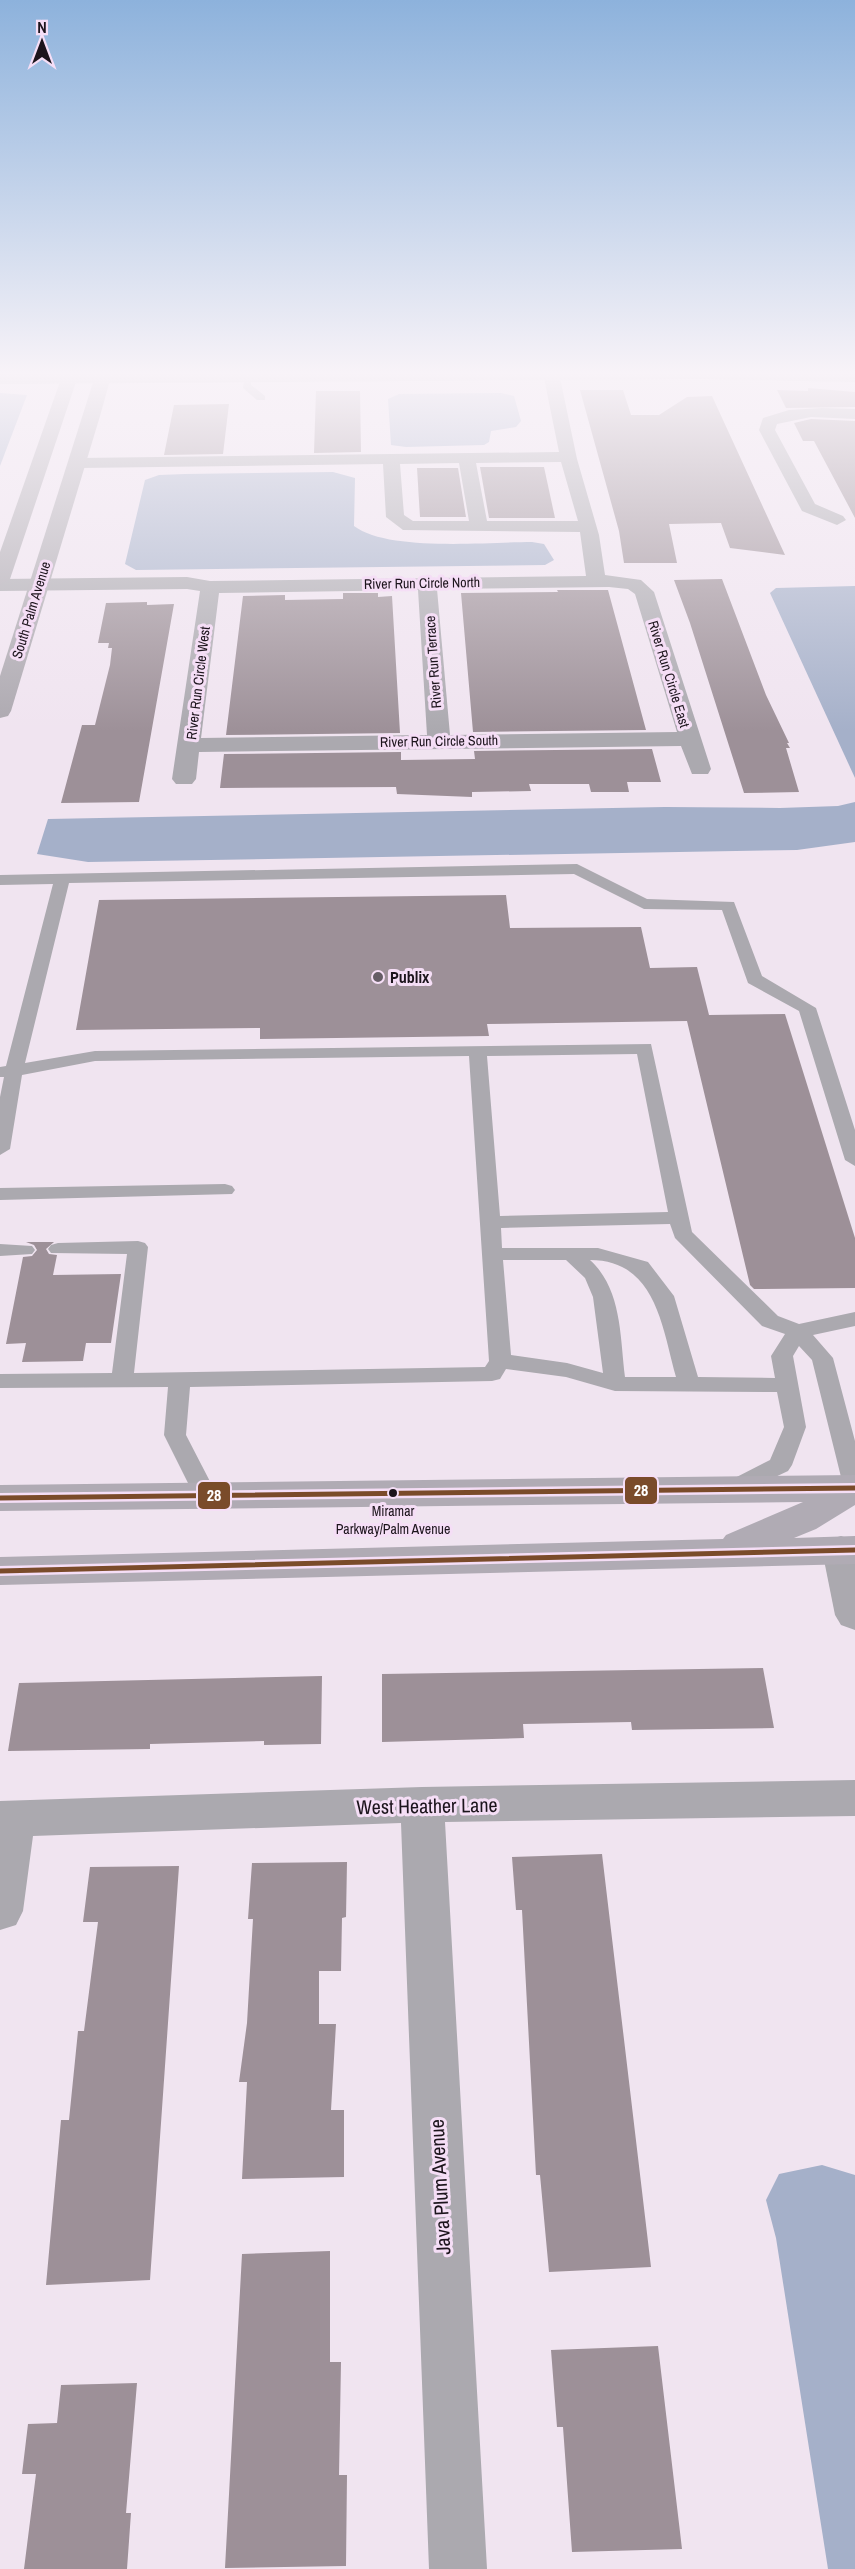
<svg xmlns="http://www.w3.org/2000/svg" width="855" height="2569" font-family="'Archivo Narrow',sans-serif">
  <rect width="100%" height="100%" fill="#f0e4f0"/>
  <g fill="#a5b0c9">
    <path d="M0 393 27 395 0 466Z"/>
    <path d="M501 393 514 396 521 421 516 427 491 431 489 442 484 445 406 447 391 445 388 399 399 394Z"/>
    <path d="M333 472 355 478 354 526C388 552 488 542 532 542L544 544 554 560 545 565 136 570 125 564 145 480 159 475 185 474Z"/>
    <path d="M855 586V778L770 593 776 588Z"/>
    <path d="M855 802V842L797 850 88 862 37 854 48 819 665 807 780 808 838 806Z"/>
    <path d="M822 2165 855 2175V2569H828L776 2238 766 2200 779 2174Z"/>
  </g>
  <g fill="#9d9098">
    <path d="M808 388 855 392V407L786 408 777 390 808 391Z"/>
    <path d="M580 390H623L631 415H659L687 397 712 396 785 555 730 548 721 523 669 524 677 563H624L619 531Z"/>
    <path d="M316 391H360L361 452 314 453Z"/>
    <path d="M229 404 223 454 164 455 174 405Z"/>
    <path d="M811 419 855 421V518L814 441H803L794 423Z"/>
    <path d="M480 467H544L555 518H489Z"/>
    <path d="M417 468H458L466 517H420Z"/>
    <path d="M722 579 766 695 789 743H787L790 748H786L799 792 744 793 690 623 674 580Z"/>
    <path d="M557 590H608L646 730 473 732 461 593 558 592Z"/>
    <path d="M343 593H378V597L392 596 400 733 226 735 243 596 285 595V600L343 599Z"/>
    <path d="M147 602V605L174 604 139 802 61 803 82 725H95L110 665 112 648H108L109 643H98L106 603Z"/>
    <path d="M652 749 661 782H627L629 792H591L589 784H529L531 791 472 792V797L397 794 396 787 220 788 224 754 401 752V760L475 759 474 751Z"/>
    <path d="M506 895 510 928 641 927 650 968 697 967 709 1015 785 1014 855 1238V1288L754 1289 750 1285 687 1021 487 1024 489 1036 260 1039V1028L76 1030 99 900Z"/>
    <path d="M26 1242H54L46 1249 49 1254 57 1255 53 1275 121 1274 111 1343H86L83 1361 22 1362 26 1343 6 1344 23 1257 32 1256 37 1250 34 1245Z"/>
    <path d="M763 1668 774 1728 632 1730 631 1722 523 1724 524 1738 382 1742V1674Z"/>
    <path d="M322 1676 321 1744 264 1745V1741L150 1744V1749L8 1751 19 1683Z"/>
    <path d="M602 1854 651 2267 549 2272 540 2175H536L522 1910H516L512 1857Z"/>
    <path d="M347 1862 346 1917 342 1918 341 1971H319V2024H336L331 2110H344V2177L242 2179 247 2082H239L247 2023 253 1919H248L252 1863Z"/>
    <path d="M179 1866 150 2280 46 2285 61 2120H69L78 2031H84L98 1922H83L90 1867Z"/>
    <path d="M330 2251V2362H341L339 2475H347L346 2566 225 2568 242 2254Z"/>
    <path d="M658 2346 682 2549 572 2552 563 2427H557L551 2350Z"/>
    <path d="M137 2383 126 2513H131L127 2569H24L36 2474H22L28 2424 57 2423 61 2385Z"/>
  </g>
  <g fill="none" stroke-linecap="round" stroke-linejoin="round">
    <g fill="#aba9af" fill-rule="evenodd">
      <path d="M245 376H251V385L265 396V400H257L243 388Z"/>
      <path d="M577 864 647 899 734 902 762 976 816 1008 855 1130V1166L845 1160 799 1011 748 983 722 910 644 909 574 874 69 883 25 1063 95 1051 651 1044 692 1232 778 1316 799 1324 855 1312V1326L813 1335 833 1358 855 1441V1493L847 1491 843 1485 812 1360 799 1346 793 1356 806 1427 792 1465 788 1471 733 1497 725 1495 721 1489 725 1483 770 1460 784 1427 777 1392 615 1391 566 1377 506 1369 500 1379 492 1381 190 1387 186 1435 217 1495 213 1501 205 1503 197 1501 164 1435 168 1387 0 1388V1374L112 1373 127 1254 51 1253 48 1249 51 1245 58 1243 138 1241 145 1243 148 1247 134 1373 485 1367 489 1361 469 1056 95 1061 22 1075 10 1149 0 1155V1097L4 1077H0V1067L6 1066 53 884 0 885V875ZM637 1054 668 1212 500 1216 487 1056ZM670 1224 675 1238 762 1326 785 1334 771 1356 775 1378 698 1377 674 1296 648 1262 598 1248H502L501 1228ZM503 1260H566L585 1278 593 1297 603 1373 567 1363 511 1355ZM590 1260C656 1260 662 1327 676 1377H625C620 1337 622 1289 590 1260Z"/>
      <path d="M225 1184 232 1186 235 1190 232 1194 0 1200V1188Z"/>
      <path d="M0 1244 32 1246 35 1250 32 1254 0 1256Z"/>
    </g>
    <g fill="#aba9af" fill-rule="evenodd">
      <path d="M543 373H559L577 459 599 535 605 575 641 580 654 592 711 769 708 774H692L681 746 199 752 196 779 192 784H176L172 779 200 591 187 589 0 591V579L187 577 210 581 586 576 580 532 403 530 386 517 383 464 80 468 71 463 80 458 559 452ZM561 462 578 521H487L476 463ZM459 463 469 521H413L404 515 400 464ZM609 587 628 589 635 594 677 732 450 735 437 589ZM418 590 427 735 201 738 219 593Z"/>
      <path d="M822 408 855 409V419L811 417 777 424 775 430 815 504 843 516 846 520 837 525 802 511 759 430 763 418 789 410Z"/>
      <path d="M841 1536 855 1541V1630L841 1625 835 1615 822 1550 828 1540Z"/>
      <path d="M855 1780V1816L445 1822 487 2569H429L401 1823 33 1836 23 1911 16 1925 0 1930V1801L422 1787Z"/>
    </g>
    <path fill="#aba9af" fill-rule="evenodd" d="M265 373H855V382L701 379 0 384V374Z"/>
    <g fill="#aca8af" fill-rule="evenodd">
      <path d="M63 373H79L10 579 0 585V552Z"/>
      <path d="M96 373H112L100 416 11 711 8 716 0 718V676Z"/>
    </g>
    <path fill="#b0abb4" fill-rule="evenodd" d="M855 1475V1505L816 1529 794 1538 855 1536V1564L0 1585V1557L723 1539 726 1535 803 1502 0 1511V1485Z"/>
    <defs>
      <g id="bus-1">
        <path d="M0 1498 855 1488"/>
        <path d="M0 1571 855 1550"/>
      </g>
    </defs>
    <use href="#bus-1" stroke="#f5def6" stroke-width="10"/>
    <use href="#bus-1" stroke="#7a4b2a" stroke-width="5"/>
  </g>
  <linearGradient id="sky" x2="0" y2="1"><stop stop-color="#8db2dc"/><stop offset="0.51" stop-color="#f8f3f8"/><stop offset="1" stop-color="#f8f3f8" stop-opacity="0"/></linearGradient>
  <rect width="855" height="732" fill="url(#sky)"/>
  <circle fill="#665d66" stroke="#f5def6" stroke-width="2" cx="378" cy="977" r="6"/>
  <circle fill="#1c141c" stroke="#f5def6" stroke-width="2" cx="393" cy="1493" r="5"/>
  <g text-anchor="middle" stroke-width="6" stroke-linejoin="round" paint-order="stroke">
    <g font-size="14" fill="#1c141c" stroke="#f5def6">
      <text transform="translate(422 583) rotate(-1)" y="5">River Run Circle North</text>
      <text transform="translate(31 610) rotate(-73)" y="5">South Palm Avenue</text>
      <text transform="translate(433 662) rotate(-94)" y="5">River Run Terrace</text>
      <text transform="translate(669 674) rotate(73)" y="5">River Run Circle East</text>
      <text transform="translate(198 683) rotate(-83)" y="5">River Run Circle West</text>
      <text transform="translate(439 741) rotate(-1)" y="5">River Run Circle South</text>
    </g>
    <g font-size="14" fill="#1c141c" stroke="#f5def6">
      <text x="393" y="1516">Miramar<tspan x="393" dy="18">Parkway/Palm Avenue</tspan></text>
    </g>
    <g font-size="16" font-weight="bold" fill="#1c141c" stroke="#f5def6" text-anchor="start">
      <text x="390" y="983">Publix</text>
    </g>
    <g font-size="20" fill="#1c141c" stroke="#f5def6">
      <text transform="translate(427 1806) rotate(-1)" y="7">West Heather Lane</text>
      <text transform="translate(440 2187) rotate(-93)" y="7">Java Plum Avenue</text>
    </g>
  </g>
  <g stroke="#f5def6" stroke-width="2">
    <rect x="624" y="1476" width="34" height="29" rx="6" fill="#7a4b2a"/>
    <rect x="197" y="1481" width="34" height="29" rx="6" fill="#7a4b2a"/>
  </g>
  <g font-size="16" text-anchor="middle" font-weight="bold" fill="#fff">
    <text x="641" y="1496">28</text>
    <text x="214" y="1501">28</text>
  </g>
  <g transform="translate(42 42)" stroke="#f5def6" stroke-width="4.5" paint-order="stroke">
  <path d="M0-4.5L10 22L0 15L-10 22Z" fill="#1c141c"/>
  <text y="-9" font-size="16" font-weight="bold" text-anchor="middle" fill="#1c141c">N</text>
  </g>
</svg>
